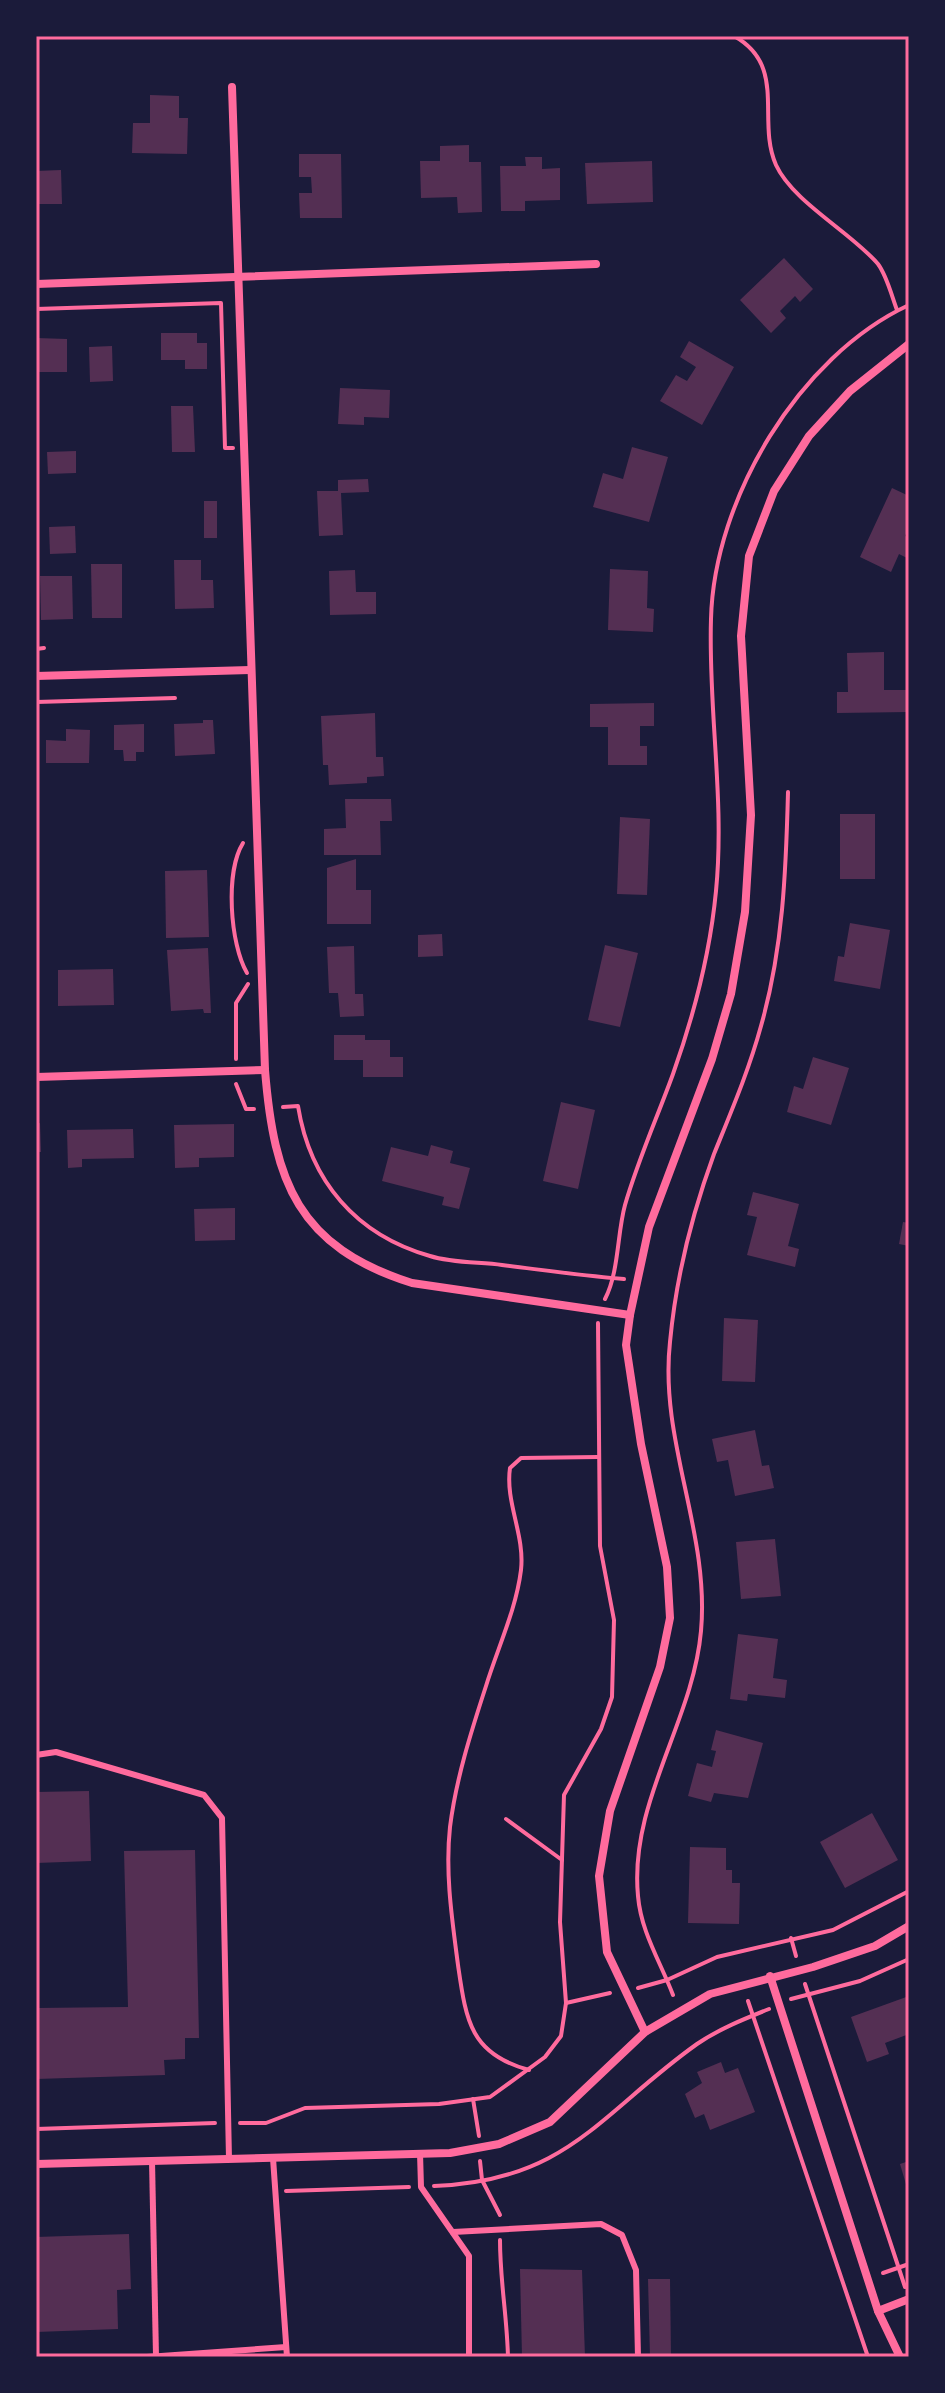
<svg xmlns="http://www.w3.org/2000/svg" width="945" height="2393" font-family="Spectral,serif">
  <rect width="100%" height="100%" fill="#1b1b3a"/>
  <g fill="#542f53">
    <path d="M150 95 179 96V118H188L187 154 132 153 133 123H150Z"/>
    <path d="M469 145V162H481L482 212 458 213 457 197 421 198 420 161H440V146Z"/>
    <path d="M299 154H341L342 218H300L299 193H312L311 177H299Z"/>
    <path d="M525 157H542V169L560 168V200L525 201V211H501L500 166H526Z"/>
    <path d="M652 161 653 202 587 204 585 163Z"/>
    <path d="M61 170 62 204H36V171Z"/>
    <path d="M784 258 813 289 800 302 795 296 780 311 786 318 771 333 740 300Z"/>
    <path d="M161 333H197V343H207V369H185V360H161Z"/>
    <path d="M36 338 67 339V372H36Z"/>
    <path d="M689 341 734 367 702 425 660 401 676 375 687 381 696 367 680 357Z"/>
    <path d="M112 346 113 381 90 382 89 347Z"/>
    <path d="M340 388 390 390 389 418 364 417V425L338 424Z"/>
    <path d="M171 406H193L195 452H172Z"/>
    <path d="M632 447 668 457 649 522 593 507 603 473 623 479Z"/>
    <path d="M76 451V473L48 474 47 452Z"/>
    <path d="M368 479 369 492 341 493 343 535 319 536 317 491H338V480Z"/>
    <path d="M892 488 909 496V526L905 536 909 538V559L899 554 891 572 860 557Z"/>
    <rect x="204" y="501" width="13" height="37"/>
    <path d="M75 526 76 553 50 554 49 527Z"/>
    <path d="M174 560H201V580H213L214 608 175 609Z"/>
    <path d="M91 564H122V618H92Z"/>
    <path d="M610 569 648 571 647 608 654 609 653 632 608 630Z"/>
    <path d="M355 570 356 592H376V614L330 615 329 571Z"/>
    <path d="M40 576H72L73 619 41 620Z"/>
    <path d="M884 652V690H909V712L837 713V692H848L847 653Z"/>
    <path d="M654 703V726H640V746H647V765H608V727H590V704Z"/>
    <path d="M375 713 376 757H383L384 776 367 777V783L329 785 328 765H323L321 716Z"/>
    <path d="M203 720H213L215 754 175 756 174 724 203 723Z"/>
    <path d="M144 724V752H136V761H124L123 750H114V725Z"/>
    <path d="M66 729 90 730 89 763H46V740L66 741Z"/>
    <path d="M345 799H391L392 821H380L381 855H324V829L346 828Z"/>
    <rect x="840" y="814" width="35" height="65"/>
    <path d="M620 817 650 819 647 895 617 894Z"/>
    <path d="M356 859V890H371V924H327V868Z"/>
    <path d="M207 870 209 937 166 938 165 871Z"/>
    <path d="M850 923 890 930 880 989 834 981 838 956 844 957Z"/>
    <path d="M442 934 443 956 418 957V935Z"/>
    <path d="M605 945 638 953 620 1027 588 1020Z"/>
    <path d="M354 946 355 994H363L364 1016 340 1017 338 993H329L327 947Z"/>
    <path d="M208 948 211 1013H204L203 1009 171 1011 167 950Z"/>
    <path d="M113 969 114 1005 58 1006V970Z"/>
    <path d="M334 1035H365V1040H390V1057H403V1077H363V1060H334Z"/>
    <path d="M813 1057 849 1068 831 1125 787 1112 794 1086 803 1089Z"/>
    <path d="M561 1102 595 1110 578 1189 543 1181Z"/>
    <path d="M40 1123 41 1152H36V1124Z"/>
    <path d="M234 1124V1157L199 1158V1167L175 1168 174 1125Z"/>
    <path d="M133 1129 134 1158 82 1159V1167L68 1168 67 1130Z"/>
    <path d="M431 1145 453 1151 450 1163 470 1168 459 1209 442 1205 444 1197 382 1181 391 1147 428 1156Z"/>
    <path d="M753 1192 799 1204 788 1246 799 1249 795 1267 747 1255 757 1217 747 1215Z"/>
    <path d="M235 1208V1240L195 1241 194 1209Z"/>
    <path d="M903 1222 909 1223V1246L899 1244Z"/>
    <path d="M724 1318 758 1320 755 1382 722 1381Z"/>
    <path d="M755 1430 762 1466 769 1465 774 1488 735 1496 728 1460 717 1462 712 1439Z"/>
    <path d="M775 1539 781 1596 741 1599 736 1542Z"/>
    <path d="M738 1634 778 1639 773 1678 787 1680 785 1698 748 1694 747 1701 730 1699Z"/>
    <path d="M716 1730 763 1743 748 1798 714 1793 711 1802 688 1796 697 1763 712 1767 716 1751 711 1750Z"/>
    <path d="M89 1791 91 1861 36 1863V1792Z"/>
    <path d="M872 1813 898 1860 845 1888 820 1842Z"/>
    <path d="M690 1847 726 1848V1870H732V1883H740L739 1924 688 1923Z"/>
    <path d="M195 1850 199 2038H185V2059L164 2060 165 2075 36 2079V2008L128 2007 124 1851Z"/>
    <path d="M909 1996V2034L885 2043 889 2054 867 2062 851 2017Z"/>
    <path d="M721 2062 725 2073 738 2068 755 2112 710 2130 704 2114 695 2118 685 2094 702 2083 697 2072Z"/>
    <path d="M909 2161V2190L908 2191 900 2164Z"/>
    <path d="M129 2234 131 2289 117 2290 118 2329 36 2332V2237Z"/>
    <path d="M520 2269 582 2270 585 2357H522Z"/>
    <path d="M648 2279H670L671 2357H650Z"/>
  </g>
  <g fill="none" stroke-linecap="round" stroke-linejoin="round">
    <g stroke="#ff6b9d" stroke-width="4">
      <path d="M734 36C788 66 756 120 776 165 793 202 852 233 878 264 887 276 892 297 897 310"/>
      <path d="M36 309 221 303 225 448H233"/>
      <path d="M36 649 44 648"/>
      <path d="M36 702 175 698"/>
      <path d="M243 843C225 872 230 944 247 973"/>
      <path d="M236 1059V1003L248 984"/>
      <path d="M236 1084 246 1109H254"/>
      <path d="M283 1107 298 1106C310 1181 356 1235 430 1256 452 1263 479 1262 502 1265 543 1270 583 1276 624 1279"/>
      <path d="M605 1299C619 1272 617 1234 625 1205 638 1160 657 1118 673 1074 694 1015 710 954 716 891 725 799 708 710 711 619 714 499 799 356 909 305"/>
      <path d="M506 1819 562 1860"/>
      <path d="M791 1938 796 1956"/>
      <path d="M805 1984 905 2287"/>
      <path d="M638 1988 667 1980 717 1957 833 1930 909 1891"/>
      <path d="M673 1995C660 1961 641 1932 638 1896 629 1802 693 1722 701 1631 710 1532 659 1441 670 1342 676 1278 692 1214 714 1154 731 1112 749 1070 761 1026 783 949 786 871 788 792"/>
      <path d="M791 1999 860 1981 909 1959"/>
      <path d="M748 2001 868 2357"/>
      <path d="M566 2003 610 1993"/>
      <path d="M529 2070C470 2054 466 2020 458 1965 452 1919 445 1873 450 1827 456 1779 471 1732 486 1686 498 1647 516 1610 521 1570 525 1535 505 1502 510 1468L521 1458 598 1457"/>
      <path d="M473 2099 479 2136"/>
      <path d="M240 2123H266L305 2108 439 2104 490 2097 545 2057 561 2036 566 2003 560 1922 564 1795 601 1729 612 1697 614 1620 600 1546 598 1323"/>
      <path d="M36 2129 215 2123"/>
      <path d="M480 2161 482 2180 500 2215"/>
      <path d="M434 2186C568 2181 600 2113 697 2044 719 2029 744 2019 769 2009"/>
      <path d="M286 2191 409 2187"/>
      <path d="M500 2240C500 2281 507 2316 508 2357"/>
      <path d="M883 2273 909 2264"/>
    </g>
    <g stroke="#ff6b9d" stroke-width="6">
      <path d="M36 1755 56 1752 204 1795 222 1818 229 2159"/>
      <path d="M420 2153 421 2187 469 2256V2357"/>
      <path d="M273 2158 287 2357"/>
      <path d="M152 2161 156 2356"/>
      <path d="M453 2232 601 2224 622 2235 636 2270 638 2357"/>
      <path d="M147 2357 286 2347"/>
    </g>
    <g stroke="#ff6b9d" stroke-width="8">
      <path d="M232 87 265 1070C274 1182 298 1247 412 1283L630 1315"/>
      <path d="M36 284 596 264"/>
      <path d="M36 676 250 670"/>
      <path d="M36 1077 265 1070"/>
      <path d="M770 1976 878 2311 900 2357"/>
      <path d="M645 2032 607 1952 599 1876 610 1811 660 1667 670 1618 667 1567 641 1444 626 1345 630 1315 649 1227 712 1059 731 994 745 912 751 815 741 636 749 556 774 491 809 436 850 391 909 344"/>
      <path d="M36 2164 450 2153 499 2144 550 2122 645 2032 710 1994 813 1967 875 1946 909 1926"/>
      <path d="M878 2311 909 2299"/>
    </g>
  </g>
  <rect width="945" height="2393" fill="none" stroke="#1b1b3a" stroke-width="76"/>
  <rect x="38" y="38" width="869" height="2317" fill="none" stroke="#ff6b9d" stroke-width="3"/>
</svg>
